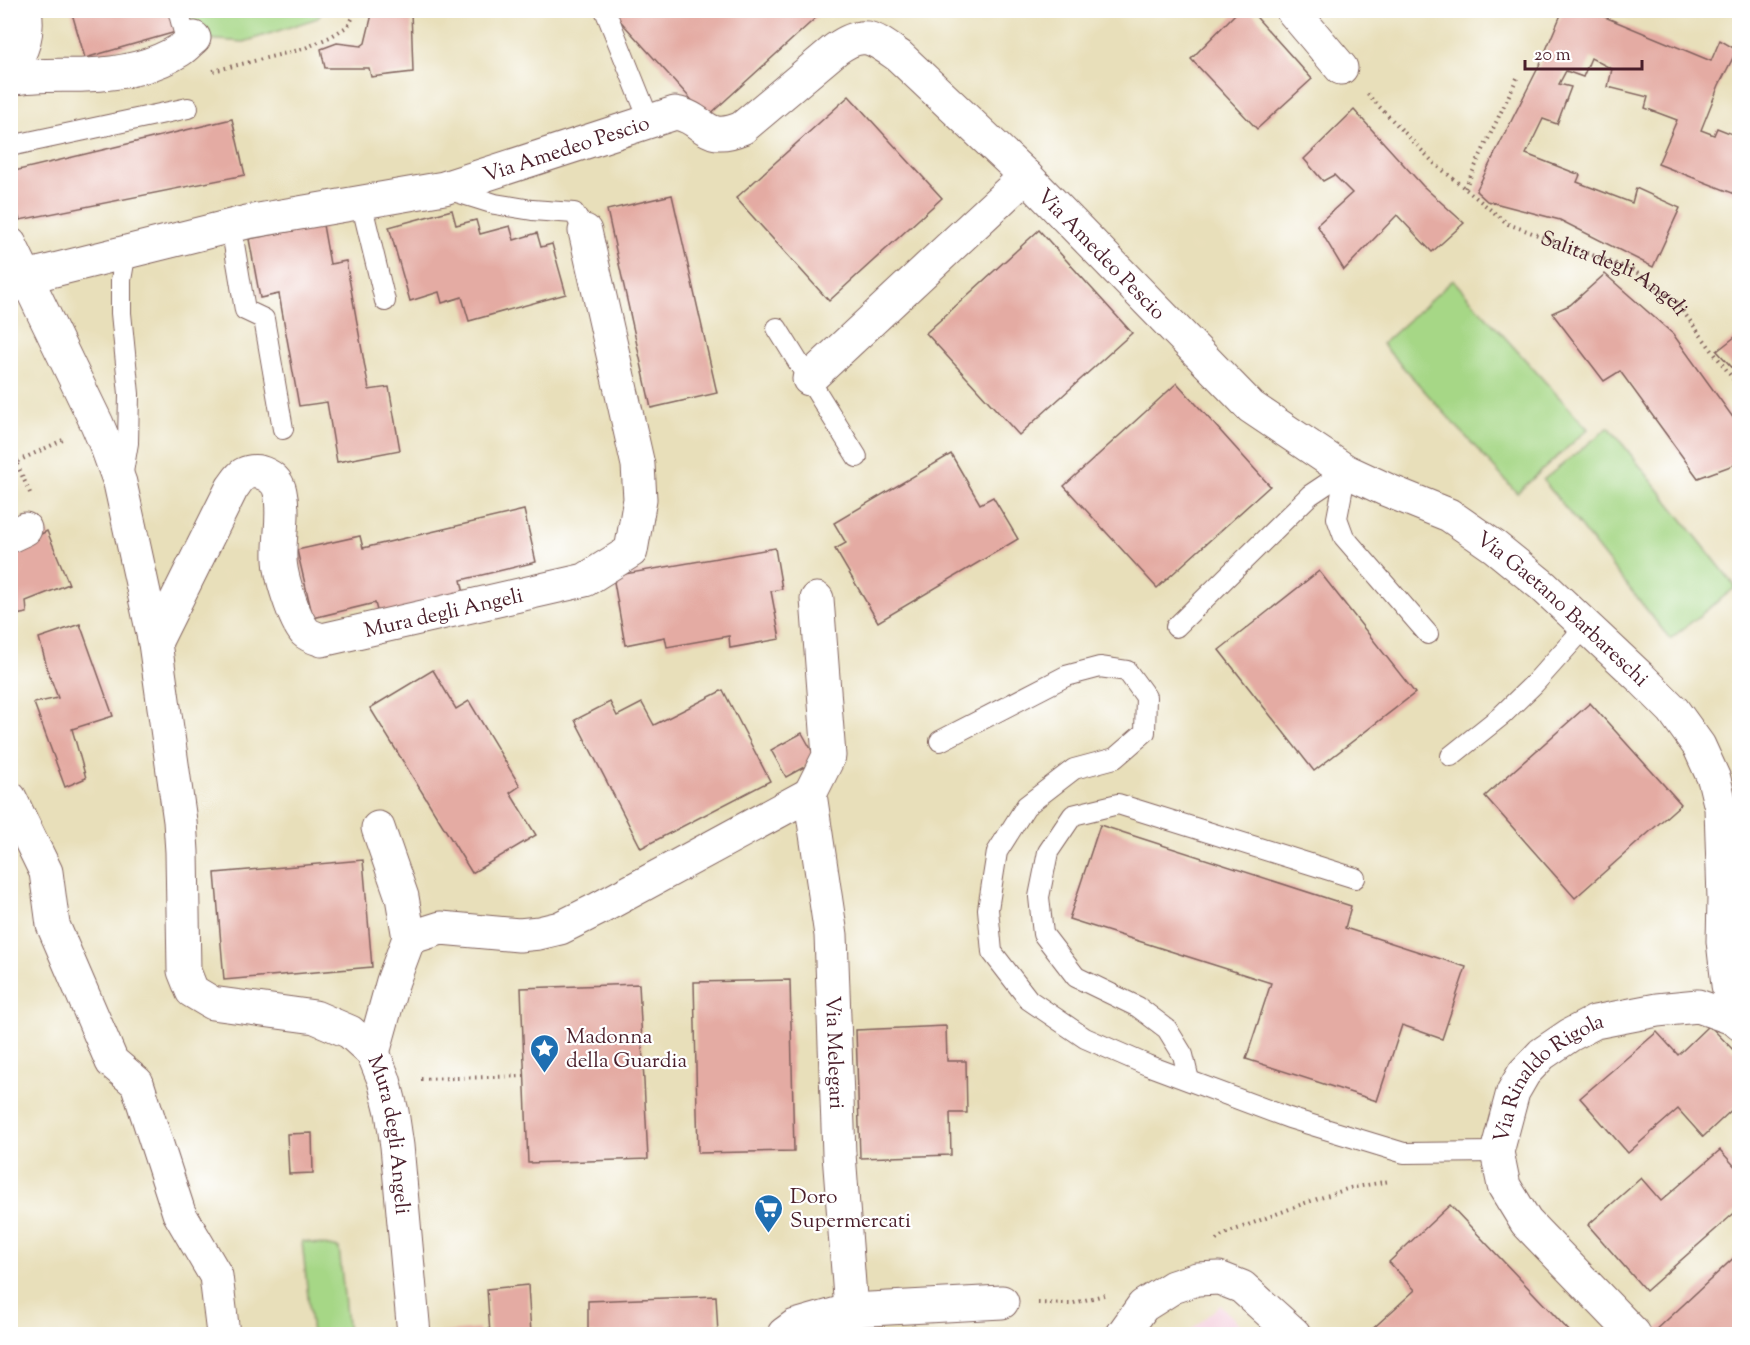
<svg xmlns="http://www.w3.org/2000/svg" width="1750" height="1345" font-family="'Sorts Mill Goudy',serif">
  <rect width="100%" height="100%" fill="#fff"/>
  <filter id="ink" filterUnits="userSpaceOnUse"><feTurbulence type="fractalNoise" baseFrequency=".0167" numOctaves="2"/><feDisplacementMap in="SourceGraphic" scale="12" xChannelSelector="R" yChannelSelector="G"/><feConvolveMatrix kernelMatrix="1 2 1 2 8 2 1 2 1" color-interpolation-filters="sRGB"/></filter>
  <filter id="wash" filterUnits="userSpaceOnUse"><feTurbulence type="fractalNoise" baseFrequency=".008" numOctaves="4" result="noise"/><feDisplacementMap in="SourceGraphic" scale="24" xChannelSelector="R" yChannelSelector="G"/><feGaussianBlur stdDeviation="1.35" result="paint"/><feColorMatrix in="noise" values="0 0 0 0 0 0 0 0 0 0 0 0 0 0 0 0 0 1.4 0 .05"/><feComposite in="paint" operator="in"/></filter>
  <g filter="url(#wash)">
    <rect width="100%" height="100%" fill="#e8dfba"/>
    <path fill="#f4cfdd" d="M1220 1305 1250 1334H1186Z"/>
    <g fill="#a6d786" stroke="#787b58" stroke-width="1.5">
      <path d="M187 11H322L318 18 244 42 194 38Z"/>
      <path d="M1453 280 1588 429 1517 493 1382 344Z"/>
      <path d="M1609 427 1736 587 1670 639 1543 480Z"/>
      <path d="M302 1241 339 1248 348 1334H312Z"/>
    </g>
    <g id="blocks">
      <g fill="#e4aba3">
        <path d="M71 10H170L176 32 85 58Z"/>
        <path d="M373 10H411L413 72 371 77 369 68H325L321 49 337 43 361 46 365 43Z"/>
        <path d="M618 10H817L820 14 707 117 614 14Z"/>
        <path d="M1239 10H1250L1312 79 1257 129 1191 59Z"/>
        <path d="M1563 10H1588L1711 61 1720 40 1737 50 1719 85 1701 130 1714 135 1717 128 1740 137V196L1658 164 1677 120 1645 108 1648 97 1608 87 1612 69 1591 58 1583 77 1566 71 1559 84 1571 87 1557 124 1543 119 1526 154 1580 175 1577 182 1632 203 1636 188 1680 208 1653 267 1560 220 1487 201 1476 191 1540 64Z"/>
        <path d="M849 96 942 198 829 301 736 198Z"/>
        <path d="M1354 110 1423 186 1464 223 1432 252 1397 215 1344 270 1317 225 1352 193 1334 175 1323 181 1304 159Z"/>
        <path d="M232 119 245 175 20 220 10 193V172Z"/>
        <path d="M672 195 717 393 651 408 607 210Z"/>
        <path d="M452 210 456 225 476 220 480 234 510 226 514 240 537 233 541 247 552 244 566 294 469 321 462 297 442 303 439 292 410 301 389 227Z"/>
        <path d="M323 225 330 264 346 261 369 390 389 387 400 450 337 462 327 402 299 406 279 294 260 298 249 239Z"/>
        <path d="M1039 230 1132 333 1019 435 926 333Z"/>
        <path d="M1605 274 1673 334 1737 423 1736 464 1698 478 1620 371 1604 381 1552 313 1570 305Z"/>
        <path d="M1740 333V376L1717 351Z"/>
        <path d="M1177 383 1270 486 1157 588 1064 486Z"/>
        <path d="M951 454 980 504 993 497 1018 539 878 622 835 549 846 543 834 523Z"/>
        <path d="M524 510 536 562 461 580 465 598 379 618 375 603 313 618 297 550 360 536 363 548Z"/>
        <path d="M47 531 69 584 26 601 27 613 10 616V550Z"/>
        <path d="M775 548 782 589 771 591 780 639 730 648 729 636 667 647 665 637 625 645 613 576Z"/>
        <path d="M1319 571 1415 693 1314 771 1219 650Z"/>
        <path d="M80 624 113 716 72 729 86 778 65 787 34 703 58 698 48 671 39 638Z"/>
        <path d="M433 670 456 709 469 701 520 786 510 793 536 835 472 873 370 708Z"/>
        <path d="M723 690 770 781 641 848 575 720 610 702 617 716 642 703 654 725Z"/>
        <path d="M1590 703 1681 804 1575 898 1485 796Z"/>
        <path d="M802 733 817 760 786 777 771 750Z"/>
        <path d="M1100 825 1351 906 1345 928 1466 967 1442 1039 1402 1025 1377 1101 1246 1059 1271 983 1069 919Z"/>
        <path d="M363 860 372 967 224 980 215 873Z"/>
        <path d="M790 980 794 1151 698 1153 694 982Z"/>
        <path d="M639 984 648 1159 528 1163 521 988Z"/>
        <path d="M1709 1025 1740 1057V1102L1703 1137 1678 1109 1628 1153 1580 1098 1657 1032 1678 1055Z"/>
        <path d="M946 1026 947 1061H966L967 1113H950L951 1155 860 1158 856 1030Z"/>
        <path d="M312 1133 313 1173 289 1174 287 1134Z"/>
        <path d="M1720 1150 1740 1172V1208L1646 1291 1588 1225 1641 1178 1661 1201Z"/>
        <path d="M1450 1205 1572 1334H1367L1415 1290 1389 1262Z"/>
        <path d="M1740 1252V1334H1654L1653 1333Z"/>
        <path d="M528 1285 531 1334H490L487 1289Z"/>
        <path d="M716 1296 718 1334H588V1301Z"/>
        <path d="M479 1329V1334H439V1333Z"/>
      </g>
    </g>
  </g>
  <g filter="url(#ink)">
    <use href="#blocks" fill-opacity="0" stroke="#81625d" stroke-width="1.5"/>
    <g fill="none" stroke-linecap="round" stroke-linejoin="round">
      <defs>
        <g id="lane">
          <path d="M178 10 187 44"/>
          <path d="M605 10 650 122"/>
          <path d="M10 146 188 108"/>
          <path d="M447 189 495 204 532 210 574 213 585 231"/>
          <path d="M361 202 385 301"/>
          <path d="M231 226 245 310 264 319 283 429"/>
          <path d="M777 328 857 457"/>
          <path d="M1346 471 1337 518 1344 537 1428 634"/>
          <path d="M122 478 128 443 129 394 121 313V280L126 251"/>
          <path d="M1176 627 1310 495 1346 471"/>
          <path d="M940 741 1066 676 1100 667 1127 671 1146 697 1145 732 1115 758 1074 769 1026 806 997 852 988 909 992 952 1029 1000 1085 1038 1147 1065 1289 1118 1404 1153 1497 1152"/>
          <path d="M1451 756 1501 716 1534 684 1586 626"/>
          <path d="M1189 1080 1183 1055 1167 1029 1138 1007 1076 977 1043 934 1039 897 1048 852 1073 815 1118 804 1355 878"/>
        </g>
        <g id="street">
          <path d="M1292 10 1341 68"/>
          <path d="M10 70C23 50 29 34 25 10"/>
          <path d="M10 79C36 74 60 76 85 75 118 74 152 68 180 50 185 47 189 42 194 38"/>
          <path id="s2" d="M10 244 97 424 108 450 120 483 155 643 180 821 182 852 184 971 192 991 212 1003 315 1017 350 1032 373 1053 384 1080 392 1112 397 1146 414 1334"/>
          <path id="s3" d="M26 277 247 222 444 188 675 113C706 118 703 144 742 128L836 49C864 29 873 38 899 56L1026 176 1251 407 1346 471 1387 490 1449 515 1495 547 1543 586 1640 677 1673 710 1699 746 1714 779 1721 808 1724 899 1723 941 1728 985 1735 1019 1740 1024"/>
          <path d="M809 379 1026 176"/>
          <path d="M10 536 25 529"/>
          <path id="s4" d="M155 643 232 488C236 483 239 477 244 474 259 467 277 477 280 492 285 514 279 536 280 558 280 575 294 619 305 632 309 636 316 638 322 640L585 580 631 551 640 499 638 465 585 231"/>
          <path d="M810 794 829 756 817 599"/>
          <path d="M10 798 46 872 53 925 112 1062 137 1083 179 1213 216 1276 223 1334"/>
          <path d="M378 828 402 897 409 938"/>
          <path id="s5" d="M373 1053 393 981 409 938 441 928 519 935 539 933 560 928 598 909 810 794 831 935 839 1154 851 1310"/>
          <path d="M784 1334 795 1326 851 1310 1002 1302"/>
          <path d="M1123 1334 1143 1306 1173 1287 1197 1279 1219 1278 1242 1287 1294 1334"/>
          <path id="s6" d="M1634 1334 1526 1222 1504 1186 1497 1152 1513 1092 1524 1073 1542 1054 1570 1035 1595 1022 1657 1010 1698 1006 1735 1019"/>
        </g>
      </defs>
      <use href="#lane" stroke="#81625d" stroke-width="22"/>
      <use href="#street" stroke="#81625d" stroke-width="35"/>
      <g stroke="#81625d" stroke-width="4" stroke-dasharray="1.5 4.5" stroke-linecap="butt">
        <path d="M213 71 303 49 330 37 348 26 357 10"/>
        <path id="s1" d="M1367 94 1434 163 1508 224 1633 270 1676 302 1740 388"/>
        <path d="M1465 188 1518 76"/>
        <path d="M30 493 16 462 65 439"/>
        <path d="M421 1079 525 1076"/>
        <path d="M1216 1240 1227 1233 1305 1203 1350 1188 1390 1181"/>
        <path d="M1038 1303 1070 1304 1104 1295"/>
      </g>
      <use href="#lane" stroke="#fff" stroke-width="20"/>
      <use href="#street" stroke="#fff" stroke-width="33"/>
    </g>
  </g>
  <defs>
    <symbol id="sight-pin" viewBox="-11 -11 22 30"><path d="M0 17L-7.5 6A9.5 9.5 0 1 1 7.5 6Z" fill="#1f6fb2" stroke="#fff"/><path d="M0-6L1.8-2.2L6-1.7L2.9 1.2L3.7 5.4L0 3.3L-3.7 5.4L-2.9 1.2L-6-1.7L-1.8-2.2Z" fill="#fff"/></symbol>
    <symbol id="supermarket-pin" viewBox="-11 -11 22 30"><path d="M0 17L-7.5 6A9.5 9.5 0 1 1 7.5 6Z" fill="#1f6fb2" stroke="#fff"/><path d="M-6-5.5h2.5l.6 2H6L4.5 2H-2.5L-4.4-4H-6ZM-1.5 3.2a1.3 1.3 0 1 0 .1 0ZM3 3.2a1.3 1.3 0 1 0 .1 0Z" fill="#fff"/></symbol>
  </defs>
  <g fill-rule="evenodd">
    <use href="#sight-pin" x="528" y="1032" width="33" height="45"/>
    <use href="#supermarket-pin" x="752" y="1192" width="33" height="45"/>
  </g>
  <g text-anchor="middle" stroke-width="4.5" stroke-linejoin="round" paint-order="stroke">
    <g font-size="21" fill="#4a1f2b" stroke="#fff">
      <text dy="7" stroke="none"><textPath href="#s3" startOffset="556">Via Amedeo Pescio</textPath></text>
      <text dy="7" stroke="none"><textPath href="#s3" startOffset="1220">Via Amedeo Pescio</textPath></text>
      <text dy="7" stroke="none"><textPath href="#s1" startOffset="310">Salita degli Angeli</textPath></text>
      <text dy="7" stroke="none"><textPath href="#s3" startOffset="1808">Via Gaetano Barbareschi</textPath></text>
      <text dy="7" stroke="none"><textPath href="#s4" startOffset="526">Mura degli Angeli</textPath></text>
      <text dy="7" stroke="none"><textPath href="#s5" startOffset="818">Via Melegari</textPath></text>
      <text dy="7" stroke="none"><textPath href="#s6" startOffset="328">Via Rinaldo Rigola</textPath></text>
      <text dy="7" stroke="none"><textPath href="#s2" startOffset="1059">Mura degli Angeli</textPath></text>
    </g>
    <g font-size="21" fill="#4a1f2b" stroke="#fff" text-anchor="start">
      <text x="566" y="1043">Madonna<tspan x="566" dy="24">della Guardia</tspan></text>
      <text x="790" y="1203">Doro<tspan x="790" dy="24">Supermercati</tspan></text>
    </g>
  </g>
  <rect width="1750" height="1345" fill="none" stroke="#fff" stroke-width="36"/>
  <path d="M1525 60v9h117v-9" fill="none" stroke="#4a1f2b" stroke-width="3"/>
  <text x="1534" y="60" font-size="18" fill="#4a1f2b" stroke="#ffffff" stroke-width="4.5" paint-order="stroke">20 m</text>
</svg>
